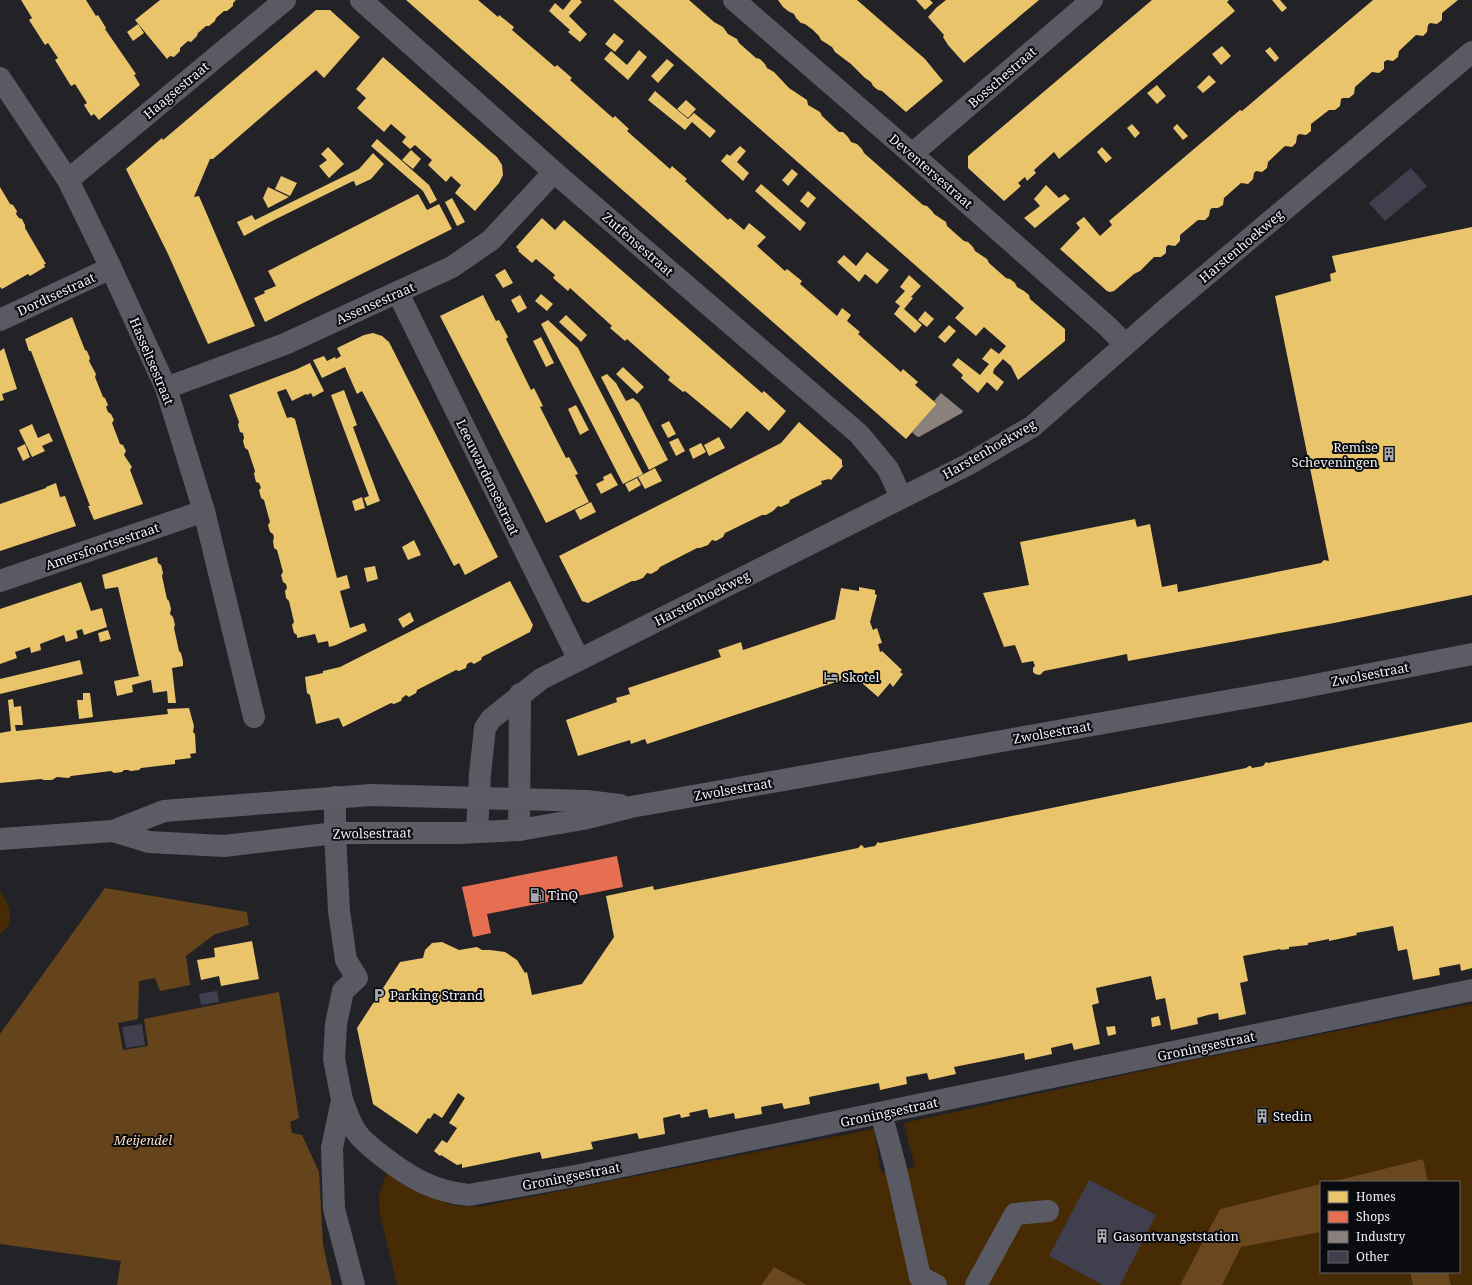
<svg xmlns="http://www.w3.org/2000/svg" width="1472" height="1285" font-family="'Noto Serif',serif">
  <rect width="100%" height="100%" fill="#222227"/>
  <g fill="#472b05">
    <path d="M0 892C10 904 16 924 0 934Z"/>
    <path d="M1472 1004V1285H1451L1448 1272H1459V1182H1428L1423 1159 1331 1182H1321V1184L1220 1209 1180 1285H807L774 1267 761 1285H397L380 1214 379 1196 386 1174 391 1171 448 1204C460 1207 471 1207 484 1206L874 1129 881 1173 915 1167 904 1123 1184 1062Z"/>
    <path d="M1321 1232V1272H1410L1413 1285H1222L1241 1247Z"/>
  </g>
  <path fill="#65441c" d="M105 888 247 912 249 925 215 934 186 956 190 985 160 991 155 978 139 981 138 1019 118 1023 123 1050 148 1046 144 1019 279 992 299 1118 290 1122 292 1133 302 1135 319 1172 323 1245 332 1285H117L121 1261 0 1244V1034Z"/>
  <g fill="#6b471e">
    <path d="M1423 1159 1428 1182H1331Z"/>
    <path d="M1321 1184V1232L1241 1247 1222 1285H1180L1220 1209Z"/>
    <path d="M774 1267 807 1285H761Z"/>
    <path d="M1410 1272H1448L1451 1285H1413Z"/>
  </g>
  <g fill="#e9c46a">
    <path d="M21 0H86L96 16 98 15 106 28 105 29 136 74 134 75 140 85 99 120 94 114 91 116 84 105 87 103 75 84 71 86 55 60 58 58 48 43 45 45 38 34 29 20 32 18Z"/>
    <path d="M160 0H236L233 3V6L227 11H224L216 18 215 21 209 26H206L198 33 197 36 191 42 188 41 180 48V51L174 57 170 56 167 59 135 20Z"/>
    <path d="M406 0H478L498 17 499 15 514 27 512 30 555 67 557 65 572 78 570 80 613 118 615 116 616 117 629 129 627 131 670 169 672 166 687 179 685 181 728 220 730 218 744 230 749 223 766 237 757 246 785 271 787 269 802 281 800 284 837 316 842 308 851 315 847 321 860 332 858 334 901 372 903 369 918 382 915 385 937 404 906 439Z"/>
    <path d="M571 0H580L582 2 569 16 587 34 580 42 568 32 570 30 549 11 555 3 563 10Z"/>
    <path d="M613 0H689L714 22 723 27 728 34 737 39 739 43 756 58 760 59 765 64 767 68 774 72 789 88 807 100 808 105 820 112 822 116 839 132H843L848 137 851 142 857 144 862 149 864 153 923 205 927 206 932 211 934 214 946 222 947 226 956 234 964 241 968 242 973 247 975 251 987 259 989 263 1006 278 1010 279 1015 283 1017 287 1024 291 1029 295 1030 299 1065 329V341L1018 380 1011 366 1003 359 994 369 993 373 1004 382 997 391 987 382 978 393 961 378 963 375 952 365 958 358 980 375 989 364 982 359 991 348 999 354 1006 346 984 327 976 336 955 318 964 308Z"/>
    <path d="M778 0H857L925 59 943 81 906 112 882 91 878 90 873 86 871 82 865 78 851 64 835 52 832 47 821 40 819 36 813 30 805 24 801 23 796 18 794 14 788 11 783 7Z"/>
    <path d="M916 0H930L933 3 925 10Z"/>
    <path d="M946 0H1039L964 63 948 45 943 37 944 35 928 17 936 8Z"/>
    <path d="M1152 0H1229L1227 2 1235 11 1059 159 1054 152 1034 170 1036 173 1027 181 1025 177 1018 183 1021 186 1004 201 968 168V156Z"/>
    <path d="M1272 0H1280L1287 8 1282 12Z"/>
    <path d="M1373 0H1458L1442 13V20L1437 24 1430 23 1428 25 1427 32 1423 36 1416 35 1399 51 1398 57 1393 61 1387 60 1384 62V69L1379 73 1372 72 1355 87 1354 94 1349 98H1343L1341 99 1340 106 1335 110H1329L1311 124V131L1306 135 1299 134 1297 136 1296 143 1292 147 1285 146 1268 162 1267 168 1262 172 1256 171 1254 173 1253 179 1248 184 1241 183 1224 198 1223 205 1218 208H1212L1210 210 1209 216 1205 220H1198L1180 235V241L1175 246 1168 245 1166 247V253L1161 257H1154L1140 271 1134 274 1114 291 1110 292 1107 291 1060 249 1080 228 1076 223 1084 217 1100 236 1112 225 1109 221 1240 110 1242 111Z"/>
    <path d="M316 10H330L360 37 324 78 316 70 213 159H210L194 197 199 196 255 326 208 344 168 254 126 169 162 138 163 140Z"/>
    <path d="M138 24 144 33 133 41 127 32Z"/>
    <path d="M614 33 624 41 615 52 605 44Z"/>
    <path d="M1222 46 1231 56 1221 65 1212 54Z"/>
    <path d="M1270 47 1279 58 1275 62 1265 51Z"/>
    <path d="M639 50 647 57 628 80 604 59 611 51 627 65Z"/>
    <path d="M383 57 491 152 497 157 502 165 503 175 499 183 475 211 455 193 461 185 451 176 446 182 428 165 432 160 415 145 410 149 402 142 406 137 391 124 384 132 357 108 366 98 356 89Z"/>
    <path d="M667 59 674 65 658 83 651 76Z"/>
    <path d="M1209 75 1216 82 1203 93 1197 87Z"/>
    <path d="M1157 85 1166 96 1157 104 1147 93Z"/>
    <path d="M655 91 688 119 694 113 716 131 710 138 692 122 685 130 648 100Z"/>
    <path d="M686 100 696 109 688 118 677 109Z"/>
    <path d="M1132 124 1140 133 1135 138 1127 128Z"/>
    <path d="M1177 124 1188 136 1183 140 1173 128Z"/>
    <path d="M377 139 429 185 437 200 430 204 423 191 371 146Z"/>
    <path d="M740 146 746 151 737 162 749 173 743 181 721 161 727 154 730 156Z"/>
    <path d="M328 147 344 164 329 178 319 166 327 160 321 154Z"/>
    <path d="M1102 147 1112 158 1106 163 1097 152Z"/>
    <path d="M411 150 421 159 413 169 402 160Z"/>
    <path d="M373 153 384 164 371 179 356 186 354 181 351 182 270 222 244 236 237 222 252 215 255 220 359 169Z"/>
    <path d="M792 169 798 174 788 186 782 180Z"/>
    <path d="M281 176 297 183 290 196 275 189Z"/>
    <path d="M761 184 806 223 800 231 755 191Z"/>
    <path d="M1046 185 1059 198 1065 194 1070 199 1035 228 1024 218 1040 206 1034 199Z"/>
    <path d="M0 187 10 204 13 205 17 211 16 214 19 218 22 219 25 225V228L46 264H44L45 267 30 276 28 274 2 289 0 287Z"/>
    <path d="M268 187 289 197 268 208 263 198Z"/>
    <path d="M808 191 816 198 808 208 800 201Z"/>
    <path d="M418 194 427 210 439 204 452 229 265 322 254 298 265 293 264 291 276 286 268 271Z"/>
    <path d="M452 198 465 222 457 226 445 202Z"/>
    <path d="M542 218 555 230 564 220 762 393 764 391 786 411 769 431 747 411 731 429 685 391 683 392 668 380 670 377 627 339 625 341 610 328 612 326 570 288 568 291 553 278 555 275 536 259 532 263 518 251 519 250 516 247Z"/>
    <path d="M1472 227V595L1334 623 1128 661 1127 654 1044 671 1040 675 1035 674 1033 672V668L1035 666 1033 661 1022 663 1015 645 1004 647 983 593 1029 585 1020 542 1135 519 1137 527 1150 524 1162 587 1177 584 1178 592 1321 563 1324 560 1329 561 1275 296 1331 281 1330 274 1336 272 1332 256Z"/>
    <path d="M867 252 889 270 877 284 865 274 859 282 837 262 844 255 856 266Z"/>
    <path d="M505 269 513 283 503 288 495 275Z"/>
    <path d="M909 275 921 286 911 297 913 298 904 309 922 325 915 333 894 314 900 306 895 302 905 291 900 287Z"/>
    <path d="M541 294 553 304 547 311 535 301Z"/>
    <path d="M483 295 496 321 499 320 508 337 506 339 531 390 534 388 543 406 540 407 566 458 569 457 578 474 575 475 589 502 546 523 440 316Z"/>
    <path d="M520 295 527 308 518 313 511 300Z"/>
    <path d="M925 311 934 319 927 327 918 320Z"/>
    <path d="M566 315 587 335 581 342 559 322Z"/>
    <path d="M72 317 85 350 87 351 90 358 89 361 96 374 95 377 103 397 105 398 108 405 106 407 108 412 111 414 114 420 112 423 120 444 123 445 126 451 124 455 132 467 130 470 143 504 94 520 88 506H90L31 351H29L25 339Z"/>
    <path d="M548 320 578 348 643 474 623 484 541 324Z"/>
    <path d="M949 325 956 331 945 343 938 337Z"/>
    <path d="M373 333 382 336 389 342 498 557 465 575 459 563 454 566 362 391 357 394 345 367 322 378 313 360 324 356 327 361 335 357 336 359 341 356 337 348 364 335Z"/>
    <path d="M541 337 554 363 546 367 533 341Z"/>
    <path d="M4 348 17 389 2 394 4 400 0 401V351Z"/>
    <path d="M310 363 324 391 313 397 311 393 307 395 306 394 292 401 286 389 277 392 287 418 291 417 295 419 337 578 347 575 350 588 340 591 350 628 364 623 367 631 336 645 329 647 328 641 318 643 315 634 297 638V635L294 633 292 625 294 622 289 601 286 598 285 591 287 588 286 584 283 582 281 575 283 572 277 550 274 548 273 541 274 538 273 534 270 532 268 525 270 522 264 500 261 498 259 490 261 488 259 483 256 482 254 474 255 471 248 450 245 448 243 441 244 438 243 433 240 432 238 425 239 422 229 395 295 370Z"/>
    <path d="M623 367 644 387 637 394 616 374Z"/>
    <path d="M607 374 616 383 626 401 633 398 639 403 668 460 649 470 601 377Z"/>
    <path d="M344 390 357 425 353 427 380 501 367 506 364 498 369 496 331 395Z"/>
    <path d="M576 405 589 430 580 435 568 409Z"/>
    <path d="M669 421 676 434 668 438 661 425Z"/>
    <path d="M799 422 842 460V465L843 466 831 480 829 479 821 481 822 484 790 500 789 503 781 507 778 506 773 511 766 515H762L725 533 723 537 716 541 712 540 708 545 700 548H697L660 567 658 570 651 574 647 573 643 578 635 581H632L588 603 582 601 559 556 781 443Z"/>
    <path d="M32 424 38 438 49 433 53 441 42 446 45 451 32 457 19 430Z"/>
    <path d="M719 437 725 448 709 456 704 445Z"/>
    <path d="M678 438 685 451 676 456 669 442Z"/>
    <path d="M701 443 706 452 693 459 689 449Z"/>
    <path d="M25 444 30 457 23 461 17 448Z"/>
    <path d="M655 468 662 481 645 489 638 477Z"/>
    <path d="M611 473 618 485 601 494 596 484 604 480 603 477Z"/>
    <path d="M637 478 641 485 629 492 625 484Z"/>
    <path d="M56 483 60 497 65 496 76 526 0 551V504L46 488V487Z"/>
    <path d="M362 497 365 508 355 511 352 501Z"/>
    <path d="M591 502 596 512 580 520 575 510Z"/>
    <path d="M414 540 421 555 408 560 402 547Z"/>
    <path d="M157 557 158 563 161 565 163 573 162 576 167 599 169 601 171 609 170 614 173 617 175 625 174 628 179 651 181 653 183 661V666L172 668 176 703H168L167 691 153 693 151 680 132 685 133 692 117 696 114 681 139 676 118 587 105 589 102 575Z"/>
    <path d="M375 566 378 579 367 582 364 568Z"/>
    <path d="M510 581 533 625 530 632 482 657 481 660 474 664 471 662 467 664 466 668 459 671 456 670 417 690 416 693 409 697 406 695 402 698 401 701 394 704 391 703 343 727 339 718 316 724 310 695 307 693 305 677 323 673V671L340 667Z"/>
    <path d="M81 582 91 611 102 608 107 627 84 635 82 629 76 631 78 638 66 642 64 635 40 644 41 650 31 653 30 647 15 652 17 658 0 664V609Z"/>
    <path d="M859 587 875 590V594L877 595 870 622 873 630 877 628 882 643 878 644 880 652 882 651 902 670 900 672 903 674 893 687 890 683 878 697 854 676 647 744 645 739 631 744 630 740 578 756 566 720 617 702 616 698 630 694 628 688 721 657 718 650 741 642 743 650 835 619 841 588 859 591Z"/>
    <path d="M410 612 414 621 403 628 398 619Z"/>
    <path d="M108 630 111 639 100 642 98 633Z"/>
    <path d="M80 660 83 674 0 694V679Z"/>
    <path d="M83 693H90L93 717 79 719 77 700H83Z"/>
    <path d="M13 699 14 707 21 706 23 725H15L16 731 168 714 167 709 189 708 194 726 193 732 195 734 196 753 190 754 191 758 175 760V764L141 768 139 770 131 771 128 770H124L122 772 114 773 111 771 71 776 69 778 57 777 52 780H44L41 779 0 783V733L11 731 8 700Z"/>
    <path d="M1472 722V968L1461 971 1460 964 1439 968 1440 975 1413 980 1407 949 1398 951 1393 926 1356 933 1357 935 1329 941V939L1308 943V945L1289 947V949L1281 950 1280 949 1243 956 1248 981 1240 983 1246 1014 1219 1020 1218 1013 1208 1015 1197 1018 1198 1024 1171 1030 1165 998 1156 1000 1151 976 1096 988 1099 1003 1092 1005 1100 1044 1074 1050 1072 1043 1051 1048 1052 1054 1025 1060 1024 1053 954 1067 956 1074 929 1080 927 1073 906 1077 907 1084 880 1090 879 1083 843 1090 809 1097 810 1104 784 1109 782 1103 761 1107 762 1114 735 1119 734 1113 709 1118 707 1109 689 1113 690 1116 681 1118 680 1114 663 1118 665 1134 639 1139 637 1133 591 1142 593 1149 542 1159 540 1152 462 1168V1164L457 1165 441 1155 440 1156 434 1151 442 1140 447 1143 457 1128 449 1123 465 1098 458 1093 442 1118 434 1113 430 1119 428 1118 417 1134 373 1104 357 1028 400 962 423 958 425 950 432 943 442 942 459 950 477 947 482 950H490L505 952 517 960 525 973 527 972 532 995 582 984 614 937 606 896 653 886 654 890 858 848 861 845 863 846 864 848 875 846 878 842 880 843 1246 768 1249 766H1251L1252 768 1263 766 1266 762 1268 763Z"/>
    <path d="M252 941 259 979 221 986 219 976 201 980 197 960 215 957 214 948Z"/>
    <path d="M1159 1016 1161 1025 1152 1027 1151 1018Z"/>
    <path d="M1115 1026 1116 1034 1108 1036 1106 1027Z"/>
  </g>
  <path fill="#e76f51" d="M617 856 623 887 487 914 491 933 473 937 462 887Z"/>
  <path fill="#8a817c" d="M941 393 963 411 962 413 919 437 916 436 912 432 937 404 934 401Z"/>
  <g fill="#3f3f4d">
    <path d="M1411 168 1427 186 1385 221 1369 203Z"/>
    <path d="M217 991 219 1002 201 1005 199 994Z"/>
    <path d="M142 1024 145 1045 126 1048 122 1027Z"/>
    <path d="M1266 1106 1270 1124 1257 1126 1254 1109Z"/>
    <path d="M1089 1180 1156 1215 1120 1285H1103L1049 1256Z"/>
  </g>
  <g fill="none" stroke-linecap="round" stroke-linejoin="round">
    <g stroke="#595a63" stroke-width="22">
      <path d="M361 0 554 172 859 434 888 469 901 497"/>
      <path d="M734 0 912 154 1107 326 1125 344"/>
      <path d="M0 78 68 180 111 268 166 388 204 511 254 717"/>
      <path d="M912 154 1092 0"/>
      <path d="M68 180 285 0"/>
      <path d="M398 293 579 660"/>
      <path d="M0 320 111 268"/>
      <path d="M166 388 285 344 452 267 491 240 554 172"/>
      <path d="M0 581 204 511"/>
      <path d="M335 797V833L339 911 346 960 357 978 343 991 336 1024 334 1059 342 1100 332 1148 334 1209 354 1285"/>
      <path d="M519 830 520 694"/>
      <path d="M477 832 480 774 485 728 491 719 541 679 969 464 1033 426 1166 309 1472 52"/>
      <path d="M342 1100C346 1110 350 1123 357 1133 363 1141 373 1149 382 1156 409 1177 434 1192 469 1195L580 1175 1472 990"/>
      <path d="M881 1113 895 1165 920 1277 936 1285"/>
      <path d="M976 1285 1015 1214 1048 1211"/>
    </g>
    <g stroke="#5b5c66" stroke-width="22">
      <path d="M113 831 149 842 224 846 335 833H459L519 830 583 819 631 807 1289 690 1472 654"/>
      <path d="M0 839 113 831 164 811 371 795 586 801 620 805"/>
    </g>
  </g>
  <defs>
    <symbol id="building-bare" viewBox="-9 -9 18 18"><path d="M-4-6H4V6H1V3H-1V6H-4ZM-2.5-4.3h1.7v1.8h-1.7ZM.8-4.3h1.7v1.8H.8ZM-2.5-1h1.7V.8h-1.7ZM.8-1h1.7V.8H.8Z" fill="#a8a9ae" stroke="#0a0b0e" stroke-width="2.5" paint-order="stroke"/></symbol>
    <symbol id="hotel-bare" viewBox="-9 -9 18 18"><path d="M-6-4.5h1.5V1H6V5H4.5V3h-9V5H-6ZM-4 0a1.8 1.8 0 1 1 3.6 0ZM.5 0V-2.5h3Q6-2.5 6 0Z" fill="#a8a9ae" stroke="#0a0b0e" stroke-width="2.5" paint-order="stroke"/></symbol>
    <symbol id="fuel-bare" viewBox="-9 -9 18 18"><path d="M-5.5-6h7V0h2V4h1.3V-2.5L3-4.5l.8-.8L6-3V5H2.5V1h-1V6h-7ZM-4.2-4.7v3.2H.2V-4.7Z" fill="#a8a9ae" stroke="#0a0b0e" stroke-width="2.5" paint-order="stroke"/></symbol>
    <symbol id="parking-bare" viewBox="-9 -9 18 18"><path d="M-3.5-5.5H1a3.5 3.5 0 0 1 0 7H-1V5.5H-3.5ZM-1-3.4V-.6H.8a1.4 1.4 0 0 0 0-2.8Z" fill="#a8a9ae" stroke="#0a0b0e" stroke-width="2.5" paint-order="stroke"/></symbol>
  </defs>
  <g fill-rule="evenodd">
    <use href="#building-bare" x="1379" y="444" width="20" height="20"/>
    <use href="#hotel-bare" x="821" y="667" width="20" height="20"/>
    <use href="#fuel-bare" x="527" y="885" width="20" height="20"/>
    <use href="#parking-bare" x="369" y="985" width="20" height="20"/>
    <use href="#building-bare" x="1252" y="1106" width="20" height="20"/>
    <use href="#building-bare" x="1092" y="1226" width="20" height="20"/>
  </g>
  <g text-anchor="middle" stroke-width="4" stroke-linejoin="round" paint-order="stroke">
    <g font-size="13" fill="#f0f1f7" stroke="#0a0b0e">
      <text transform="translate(1002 77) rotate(-41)" y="5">Bosschestraat</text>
      <text transform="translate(176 90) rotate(-40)" y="5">Haagsestraat</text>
      <text transform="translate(931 171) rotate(41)" y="5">Deventersestraat</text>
      <text transform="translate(638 244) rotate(41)" y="5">Zutfensestraat</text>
      <text transform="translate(1241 246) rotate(-40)" y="5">Harstenhoekweg</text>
      <text transform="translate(56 294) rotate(-25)" y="5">Dordtsestraat</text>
      <text transform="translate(375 303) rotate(-24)" y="5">Assensestraat</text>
      <text transform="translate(152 361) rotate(67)" y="5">Hasseltsestraat</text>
      <text transform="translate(989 449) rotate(-30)" y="5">Harstenhoekweg</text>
      <text transform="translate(488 477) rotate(64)" y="5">Leeuwardensestraat</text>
      <text transform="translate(102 546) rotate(-19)" y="5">Amersfoortsestraat</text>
      <text transform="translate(702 598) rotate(-27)" y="5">Harstenhoekweg</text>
      <text transform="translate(1370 674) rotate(-11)" y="5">Zwolsestraat</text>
      <text transform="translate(1052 732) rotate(-10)" y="5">Zwolsestraat</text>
      <text transform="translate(733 789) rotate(-10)" y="5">Zwolsestraat</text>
      <text transform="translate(372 833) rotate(-1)" y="5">Zwolsestraat</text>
      <text transform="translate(1206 1046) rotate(-12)" y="5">Groningsestraat</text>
      <text transform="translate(889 1112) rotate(-12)" y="5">Groningsestraat</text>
      <text transform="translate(571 1176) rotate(-11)" y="5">Groningsestraat</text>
    </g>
    <g font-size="13" fill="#f0f1f7" stroke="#0a0b0e" text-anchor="start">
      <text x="1378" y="452" text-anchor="end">Remise<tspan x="1378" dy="15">Scheveningen</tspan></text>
      <text x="842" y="682">Skotel</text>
      <text x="548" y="900">TinQ</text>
      <text x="390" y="1000">Parking Strand</text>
      <text x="1273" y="1121">Stedin</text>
      <text x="1113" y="1241">Gasontvangststation</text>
    </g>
    <g font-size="13" font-style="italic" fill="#fadcbd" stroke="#0a0b0e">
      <text x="143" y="1145">Meijendel</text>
    </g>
  </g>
  <rect x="1320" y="1181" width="140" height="92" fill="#0a0b0e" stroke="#66676b"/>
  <rect x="1328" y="1191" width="20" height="12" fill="#e9c46a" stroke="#66676b"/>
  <text x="1356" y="1201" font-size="12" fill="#f0f1f7">Homes</text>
  <rect x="1328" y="1211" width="20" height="12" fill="#e76f51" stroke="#66676b"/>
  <text x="1356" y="1221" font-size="12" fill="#f0f1f7">Shops</text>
  <rect x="1328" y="1231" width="20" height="12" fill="#8a817c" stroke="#66676b"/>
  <text x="1356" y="1241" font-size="12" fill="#f0f1f7">Industry</text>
  <rect x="1328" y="1251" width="20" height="12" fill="#3f3f4d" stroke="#66676b"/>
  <text x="1356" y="1261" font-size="12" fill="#f0f1f7">Other</text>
</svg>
